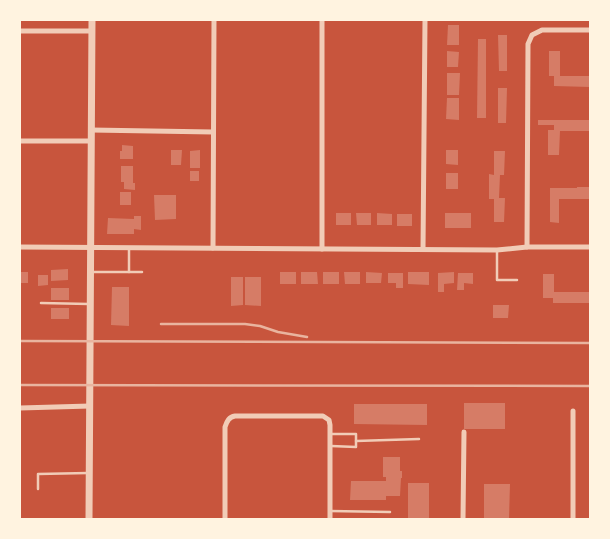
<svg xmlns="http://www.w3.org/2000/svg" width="610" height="539" font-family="'Fira Sans Condensed',sans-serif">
  <rect width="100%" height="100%" fill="#c8553d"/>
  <g fill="#d67c66">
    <path d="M448 25H459V45H447Z"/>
    <path d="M498 35H507V71H499Z"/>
    <path d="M478 39H486V118H477Z"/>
    <path d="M447 51 459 52 458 67H447Z"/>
    <path d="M549 51H560V76H590V87L554 86V76H549Z"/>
    <path d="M447 73H460L459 95H447Z"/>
    <path d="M498 88H507L506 123H498Z"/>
    <path d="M447 98H459V120L446 119Z"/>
    <path d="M538 120H590V131H560L559 155H548V130H554V125H538Z"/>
    <path d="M122 145 133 146V159H120V151H122Z"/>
    <path d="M171 150H182L181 165H171Z"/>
    <path d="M200 150V168H190V151Z"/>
    <path d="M446 150H458V165L446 164Z"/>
    <path d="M494 151H505L504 175H500L499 198H505L504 222H494V199H489V174L494 175Z"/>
    <path d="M121 166H133V183H135V190L124 189V182H121Z"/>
    <rect x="190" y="171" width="9" height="10"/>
    <rect x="446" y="173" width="12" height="16"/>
    <path d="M577 187H590V199H559V223L550 222V188H577Z"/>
    <rect x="120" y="192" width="11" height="13"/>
    <path d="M154 195H176V219L155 220Z"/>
    <rect x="336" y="213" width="15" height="12"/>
    <path d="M356 213H371V225H357Z"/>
    <path d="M377 213 392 214V225H377Z"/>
    <rect x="445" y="213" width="26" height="15"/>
    <rect x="397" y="214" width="15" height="12"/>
    <path d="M134 216H141V230L134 229V234H107L108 218 134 219Z"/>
    <path d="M68 269V280L51 281V270Z"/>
    <rect x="20" y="272" width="8" height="11"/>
    <rect x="280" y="272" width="16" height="12"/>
    <path d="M301 272H317L318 284H301Z"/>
    <rect x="323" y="272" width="16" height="12"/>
    <path d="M344 272H360V284H345Z"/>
    <path d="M366 272 382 273 381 283H366Z"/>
    <path d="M408 272H429V285L408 284Z"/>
    <path d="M454 272V283L444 284V292H438V273Z"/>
    <path d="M388 273H403V288H396V283H388Z"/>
    <path d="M458 273H473V284L464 283V290H457Z"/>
    <path d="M543 274H554V292H590V303H553V298H543Z"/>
    <path d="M38 275H48V285L38 286Z"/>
    <path d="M231 277H243V305L231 306Z"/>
    <path d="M245 277H261V306L245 305Z"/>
    <path d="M112 287H129V326L111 325Z"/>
    <rect x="51" y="288" width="18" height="12"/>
    <path d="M493 305H509L508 318H493Z"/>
    <rect x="51" y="308" width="18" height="11"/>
    <rect x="464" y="403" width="41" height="26"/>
    <path d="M354 404H427V425L354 424Z"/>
    <path d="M383 457H400V471H402V478H401L400 496H386V500H350L351 481H386V477H383Z"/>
    <rect x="408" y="483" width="21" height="36"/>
    <path d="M484 484H510L509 519H484Z"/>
  </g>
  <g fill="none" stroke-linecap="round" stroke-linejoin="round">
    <g stroke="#f1ccb7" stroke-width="2.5">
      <path d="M497 251V280H517"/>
      <path d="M92 272H142"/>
      <path d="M129 272V249"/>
      <path d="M41 303 89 304"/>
      <path d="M330 434H356V447L331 446"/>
      <path d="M356 441 419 439"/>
      <path d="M38 489V474L88 473"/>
      <path d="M330 511 390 512"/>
    </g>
    <g stroke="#f1ccb7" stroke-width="5">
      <path d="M590 30H542L532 35 528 44 527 247H590"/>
      <path d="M20 31H92"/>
      <path d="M91 130 213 132"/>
      <path d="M20 141H91"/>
      <path d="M20 247 497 250 527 247"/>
      <path d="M213 248 214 20"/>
      <path d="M322 249V20"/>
      <path d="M423 249 425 20"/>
      <path d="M20 408 90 406"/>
      <path d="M573 411V519"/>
      <path d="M225 519V427C227 421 229 417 235 416H323L329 420 330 425V519"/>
      <path d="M463 519 464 432"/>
    </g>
    <path stroke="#f1ccb7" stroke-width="7" d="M89 519 92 20"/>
    <g stroke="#e9b49f" stroke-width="2.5">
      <path d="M161 324H245L260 326 278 332 307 337"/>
      <path d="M20 341 590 343"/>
      <path d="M20 385 590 386"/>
    </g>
  </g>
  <rect width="610" height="539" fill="none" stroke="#fff3e0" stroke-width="42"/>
</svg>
